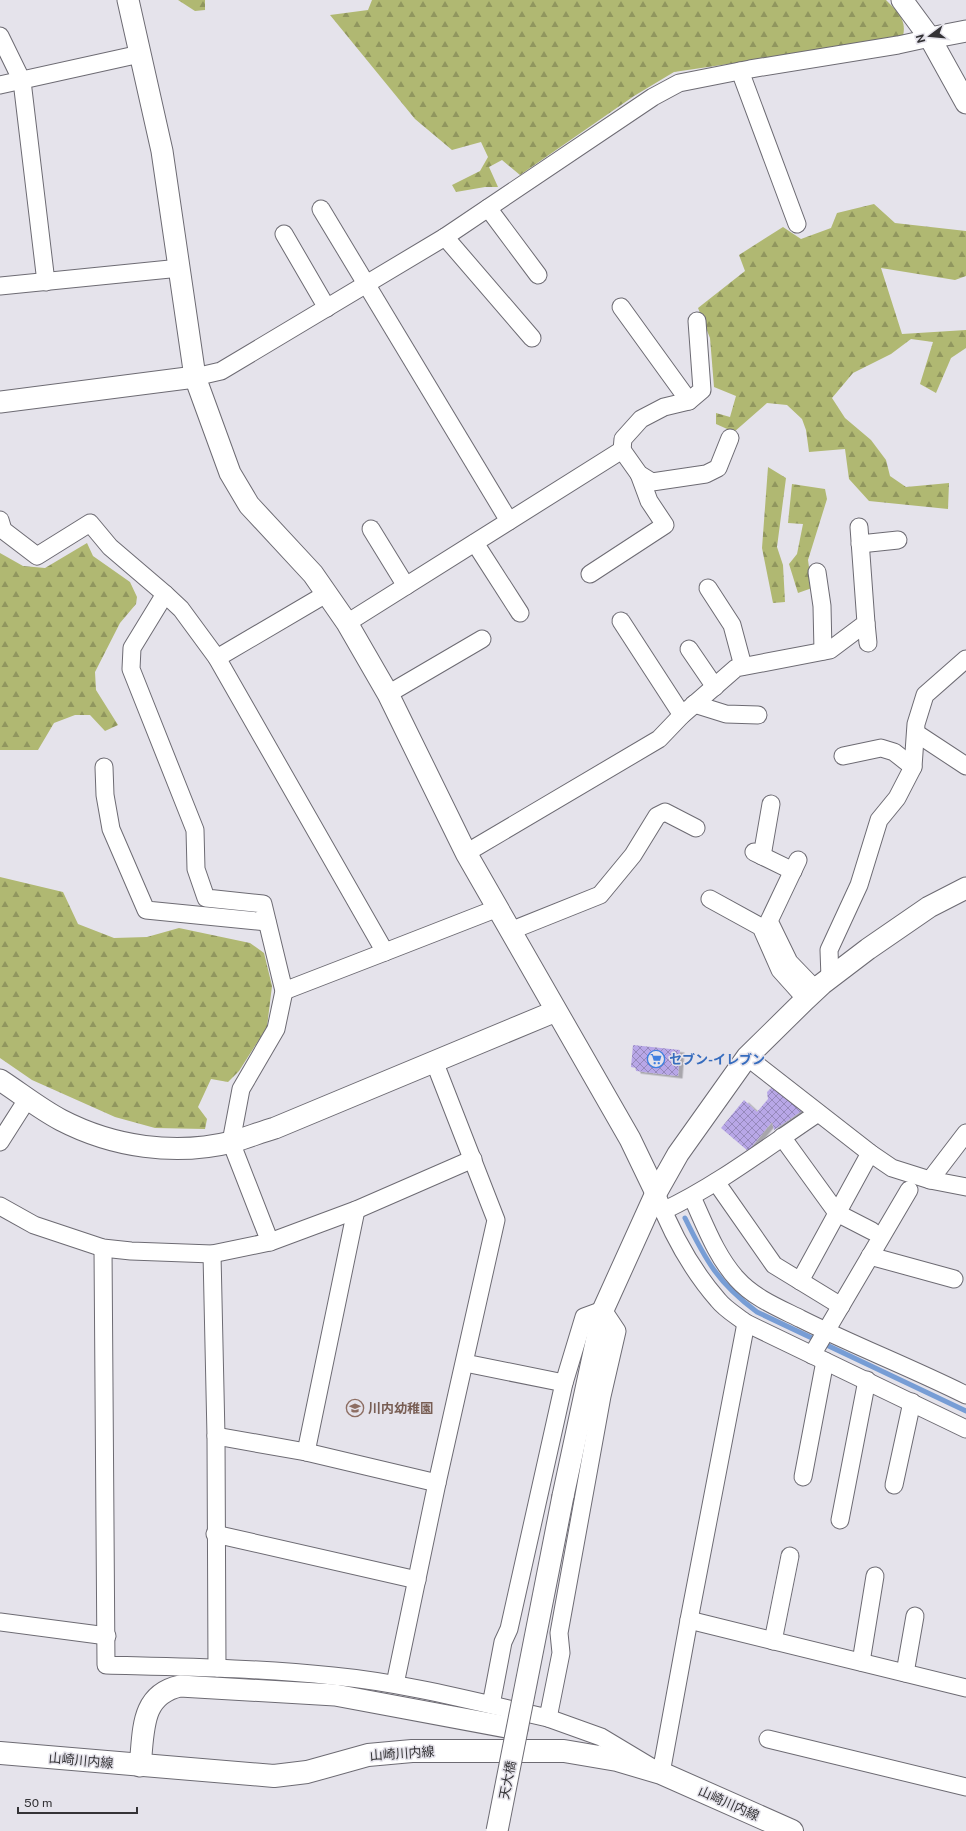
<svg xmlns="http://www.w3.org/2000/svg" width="966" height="1831" font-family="'Public Sans','Noto Sans JP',sans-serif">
  <defs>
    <pattern id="forest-firs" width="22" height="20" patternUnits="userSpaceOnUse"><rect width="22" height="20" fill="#b0b872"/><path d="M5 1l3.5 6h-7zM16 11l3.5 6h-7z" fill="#90965e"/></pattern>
    <pattern id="building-cross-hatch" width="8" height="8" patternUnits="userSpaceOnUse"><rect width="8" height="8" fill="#b8a7e7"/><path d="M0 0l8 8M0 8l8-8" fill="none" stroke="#9689bc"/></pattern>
    <filter id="shadow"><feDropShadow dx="4.5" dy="2.5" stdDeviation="0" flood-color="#0004"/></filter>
  </defs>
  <rect width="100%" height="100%" fill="#e5e3eb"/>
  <g fill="url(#forest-firs)">
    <path d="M178 0H205V10L195 11Z"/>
    <path d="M372 0H886C897 11 907 19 903 36L891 40 674 72 634 96 520 175 502 160 489 167 498 187H485L456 192 452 185 480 171 488 157 481 142 452 150 415 119 330 15 368 10Z"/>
    <path d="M874 204 895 223 966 231V276L955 280 881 268 902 334 966 330V348L951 358 936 393 920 384 933 342 911 339 891 354 853 373 832 398 845 418 871 440 886 460 890 476 906 487 949 483 948 509 869 501 849 479 845 449 809 452 806 430 802 419 787 405 767 403 734 432 716 424V413L730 417 736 396 714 387 710 338 698 308 745 271 739 255 783 227 801 239 831 228 837 213Z"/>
    <path d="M768 467 786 478 777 547 783 565 785 602 773 603 762 548Z"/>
    <path d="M792 484 825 489 827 499 808 560 812 588 798 593 789 564 797 554 803 524 788 523Z"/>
    <path d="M87 543 93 556 130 582 137 597 136 604 120 623 95 672 96 690 118 725 105 731 90 715H75L54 723 38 750H0V553L23 566 45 568Z"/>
    <path d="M0 877 63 892 78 924 114 938 147 937 179 928 250 943 264 953 272 986 267 1027 239 1071 228 1082 211 1079 198 1107 207 1119 205 1129 155 1128 115 1117 32 1080 0 1058Z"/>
  </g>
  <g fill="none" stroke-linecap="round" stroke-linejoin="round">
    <path stroke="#779dd5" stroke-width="5" d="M685 1218C706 1261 718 1283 757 1312L966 1411"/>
  </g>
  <g fill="url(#building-cross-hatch)" filter="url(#shadow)">
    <path d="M633 1045 680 1050 678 1076 636 1071V1068L631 1067Z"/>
    <path d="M773 1086 803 1110 774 1130 772 1122 748 1151 721 1128 744 1100 757 1112 768 1099 767 1092Z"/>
  </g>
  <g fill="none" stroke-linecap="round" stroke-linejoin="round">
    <defs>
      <g id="minor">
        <path d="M0 36 22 81 46 282"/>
        <path d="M740 71 797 224"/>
        <path d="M0 85 140 54"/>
        <path d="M488 208 538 275"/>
        <path d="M321 209 509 521"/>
        <path d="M284 234 327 308"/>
        <path d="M445 237 532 338"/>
        <path d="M0 286 180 268"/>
        <path d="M621 307 689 401"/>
        <path d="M195 377 221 371 445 237 653 97 679 83 750 69 898 45 930 38"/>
        <path d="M622 450 639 474 652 482 706 474 718 468 730 438"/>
        <path d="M0 520 3 530 37 556 90 523 110 547 165 594"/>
        <path d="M371 529 406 586"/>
        <path d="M475 543 520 613"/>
        <path d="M860 544 898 540"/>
        <path d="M817 572 822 606 823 651"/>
        <path d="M590 574 665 525 649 501 639 474"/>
        <path d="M708 588 732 625 743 666"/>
        <path d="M621 621 682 715"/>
        <path d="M347 623 622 450 623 439 641 419 664 407 689 401 702 390 697 321"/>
        <path d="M866 623 868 643"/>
        <path d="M689 649 715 687"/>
        <path d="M217 658 326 594"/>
        <path d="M388 694 482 639"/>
        <path d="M694 704 726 714 758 715"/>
        <path d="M916 733 966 766"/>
        <path d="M843 756 881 748 894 752 913 767"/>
        <path d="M104 767 105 795 111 829 146 910 267 922"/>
        <path d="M754 852 793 871"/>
        <path d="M466 853 659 739 682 715 736 668 830 650 866 623 859 527"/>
        <path d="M762 856 771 804"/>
        <path d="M798 860 769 921 789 962 816 990"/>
        <path d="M710 899 761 927 780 970 806 999"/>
        <path d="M510 931 600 895 633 855 657 816 665 812 696 828"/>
        <path d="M830 978 829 950 859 885 879 820 897 798 913 767 916 724 925 695 966 659"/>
        <path d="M284 991 385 952"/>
        <path d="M747 1057 870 1153 892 1168 930 1180 966 1187"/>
        <path d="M782 1137 837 1213 872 1231"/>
        <path d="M0 1142 28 1098"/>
        <path d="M930 1180 966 1133"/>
        <path d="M716 1182 774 1265 841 1306"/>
        <path d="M656 1193C671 1232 690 1268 718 1300 725 1309 737 1316 746 1323L966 1429"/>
        <path d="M692 1197C705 1225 716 1256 737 1279 754 1298 779 1308 801 1319 855 1346 912 1368 966 1395"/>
        <path d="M0 1206 34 1225 103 1248 131 1251 212 1254 270 1242 356 1210 473 1159"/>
        <path d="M663 1211C718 1185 767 1147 818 1113"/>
        <path d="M270 1242 231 1142 241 1089 276 1029 284 991 263 904 206 898 196 869 195 830 131 669 132 648 165 594 181 609 217 658 385 952 498 908"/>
        <path d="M103 1248 106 1665C181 1667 258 1668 333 1676 406 1683 477 1702 548 1718L561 1653 559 1633 602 1396 617 1331 603 1310 584 1317 564 1383 509 1629 503 1642 491 1705"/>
        <path d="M212 1254 216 1436 217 1668"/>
        <path d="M870 1256 954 1279"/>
        <path d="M800 1281 870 1153"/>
        <path d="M812 1355 909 1190"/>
        <path d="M465 1363 564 1383"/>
        <path d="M216 1436 306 1452 437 1483"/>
        <path d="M306 1452 356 1210"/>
        <path d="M803 1477 825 1361"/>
        <path d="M894 1485 912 1402"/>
        <path d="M840 1520 867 1380"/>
        <path d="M215 1534 417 1580"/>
        <path d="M689 1620 966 1688"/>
        <path d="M0 1622 107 1636"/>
        <path d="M773 1641 790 1556"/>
        <path d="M861 1662 875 1576"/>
        <path d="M905 1673 915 1616"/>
        <path d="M395 1684 437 1483 496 1220 434 1061"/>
        <path d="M548 1718 601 1737 661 1773 689 1620 746 1323"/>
        <path d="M768 1739 966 1787"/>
      </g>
      <g id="tertiary">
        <path d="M128 0 162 151 195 377 230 473 249 505 313 574 347 623 388 694 466 853 630 1139 656 1193"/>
        <path d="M902 0 930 38 966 103"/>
        <path d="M930 38 966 31"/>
        <path d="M0 402 195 377"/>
        <path d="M0 1080C20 1093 40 1109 61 1120 113 1147 175 1156 232 1142 246 1138 261 1132 275 1128L556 1011"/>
        <path d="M563 1496 603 1310 656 1193 678 1154 747 1057 806 999 822 984 868 949 929 907 966 888"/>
        <path d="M140 1766C144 1731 140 1695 180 1686L335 1695 517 1729"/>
      </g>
      <path id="secondary" d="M0 1753 274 1776 307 1772 368 1755 412 1751H564L617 1760 661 1773 792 1831"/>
    </defs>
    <use href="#minor" stroke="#6d6b73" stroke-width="19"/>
    <use href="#tertiary" stroke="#6d6b73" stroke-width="23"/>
    <use href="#secondary" stroke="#6d6b73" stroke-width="24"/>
    <use href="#minor" stroke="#fff" stroke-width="17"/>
    <use href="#tertiary" stroke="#fff" stroke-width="21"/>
    <use href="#secondary" stroke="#fff" stroke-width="22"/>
    <defs>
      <path id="tertiary-bridge" d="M497 1831 563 1496"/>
    </defs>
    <use href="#tertiary-bridge" stroke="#6d6b73" stroke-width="23" stroke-linecap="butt"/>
    <use href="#tertiary-bridge" stroke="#fff" stroke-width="21"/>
  </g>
  <defs>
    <symbol id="supermarket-ring" viewBox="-11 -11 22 22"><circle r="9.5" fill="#e5e3eb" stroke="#3f7fe0" stroke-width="1.5"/><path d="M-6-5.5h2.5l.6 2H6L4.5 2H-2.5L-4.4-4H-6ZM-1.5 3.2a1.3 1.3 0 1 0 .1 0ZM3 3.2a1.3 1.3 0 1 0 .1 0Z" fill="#3f7fe0"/></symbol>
    <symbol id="school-ring" viewBox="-11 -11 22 22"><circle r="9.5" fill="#e5e3eb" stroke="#8d6e63" stroke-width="1.5"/><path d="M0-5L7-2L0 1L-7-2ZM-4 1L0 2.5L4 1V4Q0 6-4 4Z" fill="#8d6e63"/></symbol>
  </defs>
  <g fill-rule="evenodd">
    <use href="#supermarket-ring" x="646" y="1049" width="20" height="20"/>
    <use href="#school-ring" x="345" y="1398" width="20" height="20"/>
  </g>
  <g text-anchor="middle" stroke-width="3" stroke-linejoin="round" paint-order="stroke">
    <g font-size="13" font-weight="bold" fill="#366cbe" stroke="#e5e3eb" text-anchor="start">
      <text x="669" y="1064">セブン-イレブン</text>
    </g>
    <g font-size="13" font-weight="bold" fill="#785e54" stroke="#e5e3eb" text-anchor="start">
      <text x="368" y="1413">川内幼稚園</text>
    </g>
    <g font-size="13" fill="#343336" stroke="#e5e3eb">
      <text transform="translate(402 1753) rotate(-4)" y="5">山崎川内線</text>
      <text transform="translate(81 1760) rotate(5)" y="5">山崎川内線</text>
      <text transform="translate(507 1780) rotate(-79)" y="5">天大橋</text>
      <text transform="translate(729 1803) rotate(24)" y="5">山崎川内線</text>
    </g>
  </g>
  <g transform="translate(930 36) rotate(254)" stroke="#e5e3eb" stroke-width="3" paint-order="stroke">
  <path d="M0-3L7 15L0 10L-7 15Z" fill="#343336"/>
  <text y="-6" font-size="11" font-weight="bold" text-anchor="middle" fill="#343336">N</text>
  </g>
  <path d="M18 1807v6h119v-6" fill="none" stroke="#343336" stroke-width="2"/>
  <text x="24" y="1807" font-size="12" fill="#343336" stroke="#e5e3eb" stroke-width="3" paint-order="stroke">50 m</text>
</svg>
